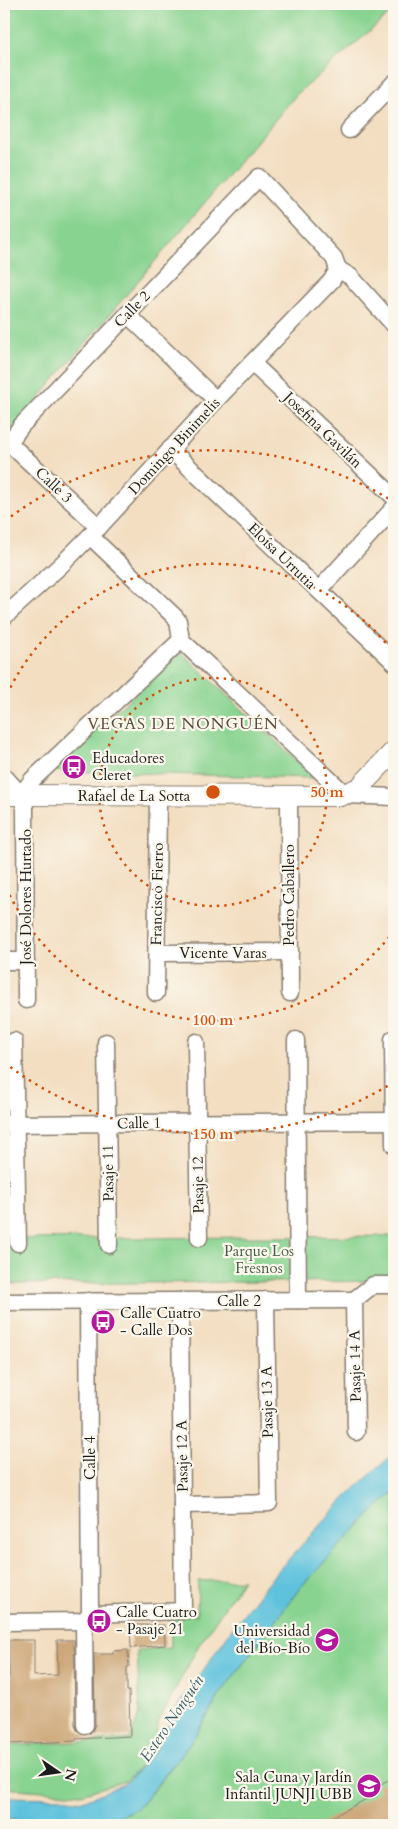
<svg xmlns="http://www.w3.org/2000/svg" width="398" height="1829" font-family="Cardo,serif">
  <rect width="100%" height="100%" fill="#fbf7ec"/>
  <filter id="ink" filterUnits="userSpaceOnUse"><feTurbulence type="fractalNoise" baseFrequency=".02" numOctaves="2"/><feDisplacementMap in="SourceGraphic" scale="10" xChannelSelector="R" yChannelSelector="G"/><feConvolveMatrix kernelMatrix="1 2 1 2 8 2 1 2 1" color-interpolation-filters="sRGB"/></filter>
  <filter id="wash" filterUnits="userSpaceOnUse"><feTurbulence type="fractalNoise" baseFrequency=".0096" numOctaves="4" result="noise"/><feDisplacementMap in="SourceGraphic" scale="20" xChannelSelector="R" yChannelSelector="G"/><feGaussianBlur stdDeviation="1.12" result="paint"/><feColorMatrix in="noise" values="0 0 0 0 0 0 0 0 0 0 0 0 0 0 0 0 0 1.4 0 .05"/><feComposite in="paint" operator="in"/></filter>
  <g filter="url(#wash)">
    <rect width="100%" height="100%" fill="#f3dec1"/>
    <g fill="#88d390" stroke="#527856">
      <path d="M4 4H394V10L297 94 4 439Z"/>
      <path d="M181 652 315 778 51 771Z"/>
      <path d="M394 1236V1281L4 1284V1239Z"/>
      <path d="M394 1492V1825H117L116 1817 138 1808 157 1786 190 1744 221 1693 300 1588 365 1519Z"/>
      <path d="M243 1580 199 1645 158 1722 156 1750 126 1781 81 1794 4 1788V1746L130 1739 140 1712 137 1650 171 1647 170 1616 197 1615 198 1581Z"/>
    </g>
    <path fill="#5fc2dd" stroke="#3e6f7c" d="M394 1453V1492L365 1519 300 1588 221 1693 190 1744 138 1808 116 1817 40 1820 4 1819V1797L62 1798 83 1801 126 1783 156 1750 175 1711 234 1626 275 1574 347 1496Z"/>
    <g id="blocks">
      <g fill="#cda779">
        <path d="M130 1625H164L165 1645 131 1648Z"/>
        <path d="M8 1640H34V1676L58 1675 57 1640H74L75 1725 77 1730 85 1735 90 1733 95 1725 94 1654H113V1651L128 1650 129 1667H127V1691H129L130 1736 76 1739V1741L6 1744 5 1677H9Z"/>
        <path d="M394 1777V1822L388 1825H317L380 1792 377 1786Z"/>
      </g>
    </g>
  </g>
  <g filter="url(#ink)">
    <use href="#blocks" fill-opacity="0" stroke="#887d6e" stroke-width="1"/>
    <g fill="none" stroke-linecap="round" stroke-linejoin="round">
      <defs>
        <g id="minor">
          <path d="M349 130 394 83"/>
          <path d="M338 269 351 277 394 325"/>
          <path d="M127 314 216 400"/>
          <path d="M252 363 394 497"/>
          <path d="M170 449 394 662"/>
          <path d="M99 527 9 443 21 426 259 177 334 258 338 269"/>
          <path d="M90 536 175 617 178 621 181 640 346 795 394 797"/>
          <path d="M319 590 394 508"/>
          <path d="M4 617 61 565 99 527 216 400 332 280 338 269"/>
          <path d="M4 776 21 795 25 808 26 1000"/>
          <path d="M21 795 32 780 181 640"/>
          <path d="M289 797 290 993"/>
          <path d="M157 953 290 952"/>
          <path d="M4 961H26"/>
          <path d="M156 993 158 796"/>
          <path d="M393 1039 394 1145"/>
          <path d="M296 1040 298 1300"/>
          <path d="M14 1041 18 1243"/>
          <path d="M106 1042 109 1245"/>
          <path d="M196 1042 199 1238"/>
          <path d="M4 1124 394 1121"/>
          <path d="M354 1300 356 1432"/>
          <path d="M354 1300 373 1285H394"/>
          <path d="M88 1301 90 1614"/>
          <path d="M4 1302 354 1300"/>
          <path d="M182 1505 269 1503 266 1300"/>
          <path d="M90 1614 183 1611 180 1301"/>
          <path d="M84 1620 85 1725"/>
          <path d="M4 1622 79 1621 84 1620 90 1614"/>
        </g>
        <path id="tertiary" d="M4 795 340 796 359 788 394 751"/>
      </defs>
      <use href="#minor" stroke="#887d6e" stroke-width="19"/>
      <use href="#tertiary" stroke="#887d6e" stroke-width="22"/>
      <use href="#minor" stroke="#fff" stroke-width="16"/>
      <use href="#tertiary" stroke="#fff" stroke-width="20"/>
    </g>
  </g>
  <g fill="none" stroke="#d4530e" stroke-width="2.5" stroke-dasharray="2.5 5">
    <circle cx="213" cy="792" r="114"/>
    <path d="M394 931A228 228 0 0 1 4 883M4 701A228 228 0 0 1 394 653"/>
    <path d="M394 1082A342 342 0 0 1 5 1063M5 521A342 342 0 0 1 394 502"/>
  </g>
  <defs>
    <symbol id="bus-disc" viewBox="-11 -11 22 22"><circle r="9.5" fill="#b5179e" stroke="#fbf7ec"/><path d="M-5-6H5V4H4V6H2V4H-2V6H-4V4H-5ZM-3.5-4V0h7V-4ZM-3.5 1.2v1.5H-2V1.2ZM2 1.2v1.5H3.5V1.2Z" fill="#fff"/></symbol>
    <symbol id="university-disc" viewBox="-11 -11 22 22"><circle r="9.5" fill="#b5179e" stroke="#fbf7ec"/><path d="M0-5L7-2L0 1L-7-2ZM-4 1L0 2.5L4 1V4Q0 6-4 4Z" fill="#fff"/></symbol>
    <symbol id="school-disc" viewBox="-11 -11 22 22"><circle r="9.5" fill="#b5179e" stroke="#fbf7ec"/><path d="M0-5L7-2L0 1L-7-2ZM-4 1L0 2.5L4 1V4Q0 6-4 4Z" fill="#fff"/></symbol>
  </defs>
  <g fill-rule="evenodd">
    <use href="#bus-disc" x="60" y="753" width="28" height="28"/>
    <use href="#bus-disc" x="89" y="1308" width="28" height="28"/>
    <use href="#bus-disc" x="85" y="1607" width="28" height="28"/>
    <use href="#university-disc" x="313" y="1626" width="28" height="28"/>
    <use href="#school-disc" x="355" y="1772" width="28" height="28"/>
  </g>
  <g text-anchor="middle" stroke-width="4.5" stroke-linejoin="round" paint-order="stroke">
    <g font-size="15" fill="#1c1c1c" stroke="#fbf7ec">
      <text transform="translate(132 309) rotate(-46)" y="5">Calle 2</text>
      <text transform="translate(323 430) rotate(44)" y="5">Josefina Gavilán</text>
      <text transform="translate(174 446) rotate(-47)" y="5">Domingo Binimelis</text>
      <text transform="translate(54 485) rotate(43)" y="5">Calle 3</text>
      <text transform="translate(282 556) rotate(44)" y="5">Eloísa Urrutia</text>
      <text x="134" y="801">Rafael de La Sotta</text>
      <text transform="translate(157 894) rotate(-89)" y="5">Francisco Fierro</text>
      <text transform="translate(289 895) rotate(-90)" y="5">Pedro Caballero</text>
      <text transform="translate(26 897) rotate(-90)" y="5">José Dolores Hurtado</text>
      <text x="223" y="958">Vicente Varas</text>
      <text transform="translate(139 1123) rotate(-1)" y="5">Calle 1</text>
      <text transform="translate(108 1173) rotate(-91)" y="5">Pasaje 11</text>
      <text transform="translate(198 1185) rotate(-91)" y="5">Pasaje 12</text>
      <text x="239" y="1306">Calle 2</text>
      <text transform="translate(355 1366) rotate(-91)" y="5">Pasaje 14 A</text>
      <text transform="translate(267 1402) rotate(-91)" y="5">Pasaje 13 A</text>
      <text transform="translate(182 1456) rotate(-91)" y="5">Pasaje 12 A</text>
      <text transform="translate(90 1458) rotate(-90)" y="5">Calle 4</text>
    </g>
    <g font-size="15" fill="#1c1c1c" stroke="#fbf7ec" text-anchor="start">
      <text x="92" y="763">Educadores<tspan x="92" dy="17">Cleret</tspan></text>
      <text x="120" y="1318">Calle Cuatro<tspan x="120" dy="17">- Calle Dos</tspan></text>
      <text x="116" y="1617">Calle Cuatro<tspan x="116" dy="17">- Pasaje 21</tspan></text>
      <text x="310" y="1636" text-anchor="end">Universidad<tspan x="310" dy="17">del Bío-Bío</tspan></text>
      <text x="352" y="1782" text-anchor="end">Sala Cuna y Jardín<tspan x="352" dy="17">Infantil JUNJI UBB</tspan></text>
    </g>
    <g font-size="15" fill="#425c45" stroke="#fbf7ec">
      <text x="259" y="1256">Parque Los<tspan x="259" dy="17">Fresnos</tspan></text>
    </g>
    <g font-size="16" letter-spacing="1" fill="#5a4d3d" stroke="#fbf7ec">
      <text x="183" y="729">VEGAS DE NONGUÉN</text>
    </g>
    <g font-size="16" font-style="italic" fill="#375e69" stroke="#fbf7ec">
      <text transform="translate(171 1718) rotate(-56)" y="6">Estero Nonguén</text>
    </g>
  </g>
  <circle cx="213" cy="792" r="8" fill="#d4530e" stroke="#fbf7ec" stroke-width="2.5"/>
  <g font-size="15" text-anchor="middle" font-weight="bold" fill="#d4530e" stroke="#fbf7ec" stroke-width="4.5" stroke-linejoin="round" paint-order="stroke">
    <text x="327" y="797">50 m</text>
    <text x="213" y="1025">100 m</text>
    <text x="213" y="1139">150 m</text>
  </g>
  <rect width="398" height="1829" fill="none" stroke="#fbf7ec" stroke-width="20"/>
  <g transform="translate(58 1772) rotate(103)" stroke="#fbf7ec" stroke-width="4" paint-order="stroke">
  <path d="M0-4L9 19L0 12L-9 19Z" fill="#1c1c1c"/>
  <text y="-8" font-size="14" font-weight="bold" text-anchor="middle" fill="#1c1c1c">N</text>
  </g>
</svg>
